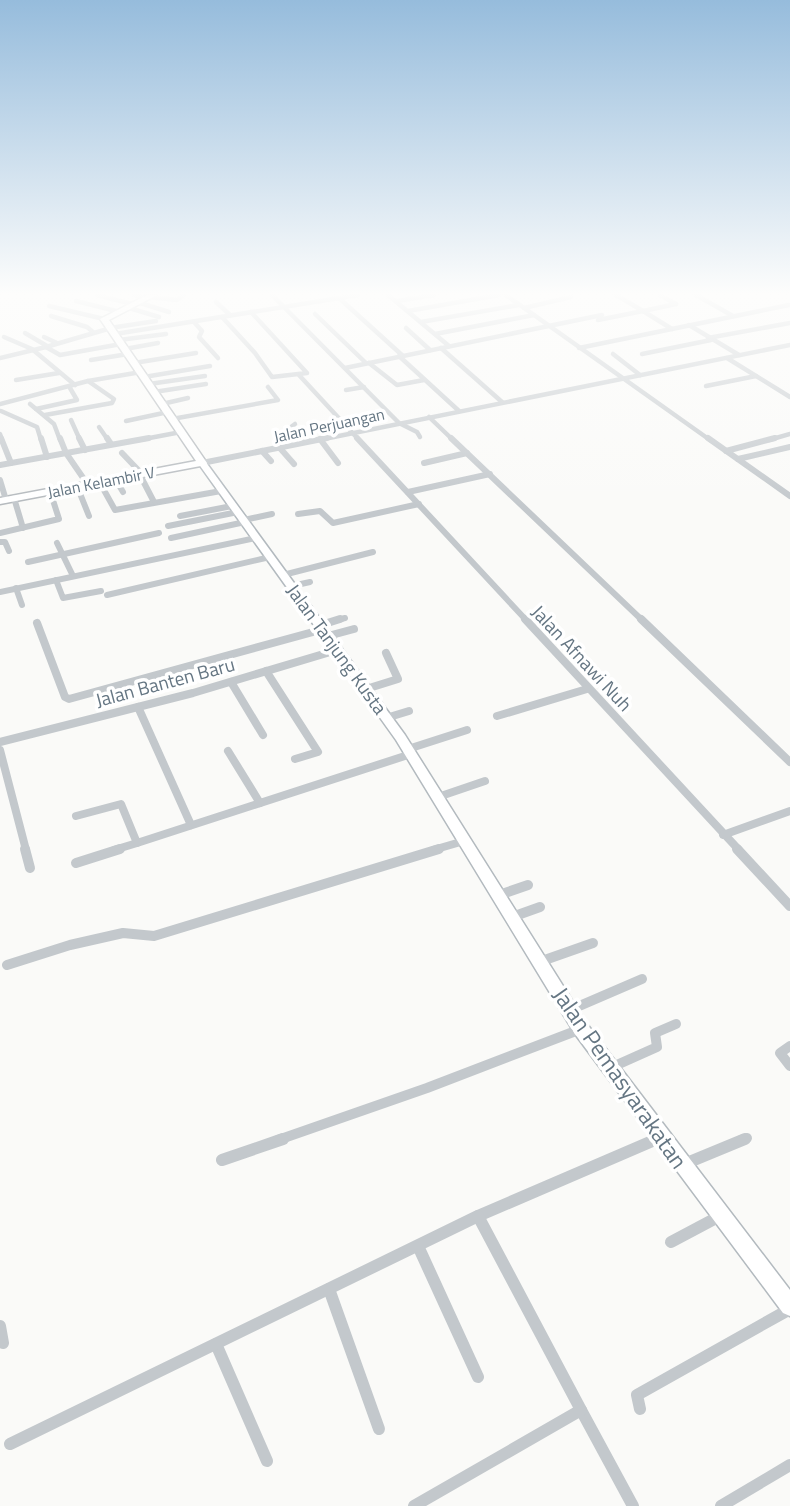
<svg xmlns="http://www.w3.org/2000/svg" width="790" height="1506" font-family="'Titillium Web',sans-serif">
  <rect width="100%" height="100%" fill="#fafaf8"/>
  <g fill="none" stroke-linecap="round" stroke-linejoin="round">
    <defs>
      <path id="secondary" d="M202 460 205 461 405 735 587 1024 790 1290V1316L783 1313 575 1034 396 740 198 463Z"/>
      <path id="primary" d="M147 295H157L109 320 207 463 206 465 0 504V498L196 461 100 319Z"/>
    </defs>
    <use href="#secondary" stroke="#b3babf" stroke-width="3"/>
    <use href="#primary" stroke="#b5babe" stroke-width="3"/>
    <g stroke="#c3c8cc" stroke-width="4.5">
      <path d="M97 295 132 304"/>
      <path d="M134 295 146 298"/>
      <path d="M272 295 399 423 417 432 420 437"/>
      <path d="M388 295 449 346"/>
      <path d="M506 295 710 440"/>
      <path d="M616 295 643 311"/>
      <path d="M660 295 676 304"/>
      <path d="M696 295 733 316"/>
      <path d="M148 297 177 300 184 295"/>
      <path d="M339 298 403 356"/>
      <path d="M76 301 116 311"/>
      <path d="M397 301 434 295"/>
      <path d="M137 302 169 312"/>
      <path d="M216 302 230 315"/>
      <path d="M49 306 104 319"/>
      <path d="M126 307 159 317"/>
      <path d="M524 308 571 297"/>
      <path d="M408 311 499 295"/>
      <path d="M315 314 366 363"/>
      <path d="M51 316 87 327 93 332"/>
      <path d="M222 317 255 353 272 377 307 373 251 312"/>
      <path d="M598 320 643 311"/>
      <path d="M194 322 202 331 199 337 218 358"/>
      <path d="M421 322 519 305"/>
      <path d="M689 325 739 355"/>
      <path d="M110 328 156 321"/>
      <path d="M111 328 46 347 60 355 121 344"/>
      <path d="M406 328 430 350"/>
      <path d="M672 329 643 311 676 304"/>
      <path d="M25 333 47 346"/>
      <path d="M115 334 358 295"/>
      <path d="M435 334 534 315"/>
      <path d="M4 337 32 349 75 385"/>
      <path d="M44 337 57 343"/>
      <path d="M708 338 790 323"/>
      <path d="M119 340 166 334"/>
      <path d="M441 348 502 402"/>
      <path d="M579 348 789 305"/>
      <path d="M125 349 158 343"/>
      <path d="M613 354 640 375"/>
      <path d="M642 354 711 340"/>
      <path d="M399 356 459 411"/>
      <path d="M0 358 46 347"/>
      <path d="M727 358 790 397"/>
      <path d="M91 360 128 354"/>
      <path d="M134 363 196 353"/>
      <path d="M369 363 397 385 424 380"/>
      <path d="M345 368 602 315"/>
      <path d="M299 375 359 440"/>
      <path d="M144 377 210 366"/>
      <path d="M16 380 59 373"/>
      <path d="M149 384 205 376"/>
      <path d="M706 386 756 376"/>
      <path d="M346 390 364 387"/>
      <path d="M154 392 206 384"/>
      <path d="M0 404 88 381"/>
      <path d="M30 404 54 424 60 440"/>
      <path d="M162 404 188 398"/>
      <path d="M36 409 77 400 70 388"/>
      <path d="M1 411 37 427 41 440"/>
      <path d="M45 415 112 403 114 399 88 381 141 372"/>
      <path d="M429 417 453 440"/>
      <path d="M172 419 278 400 268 387"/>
      <path d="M71 420 80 440"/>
      <path d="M126 421 168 412"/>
      <path d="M295 424 291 427 301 440"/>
      <path d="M99 427 108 440"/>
      <path d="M0 434 2 440"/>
      <path d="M139 440 181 432"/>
      <path d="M319 440 790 345"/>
      <path d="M769 440 790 434"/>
    </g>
    <g stroke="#c3c8cc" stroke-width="6">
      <path d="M1 438 11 463"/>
      <path d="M41 438 47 457"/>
      <path d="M60 438 66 453 88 485"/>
      <path d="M79 438 85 450"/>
      <path d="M107 438 111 444"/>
      <path d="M300 438 303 442"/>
      <path d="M357 438 527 621"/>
      <path d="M451 438 643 621"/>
      <path d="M708 438 790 496"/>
      <path d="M320 439 338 463"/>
      <path d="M279 447 294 464"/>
      <path d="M262 451 271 461"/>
      <path d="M726 451 775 438"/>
      <path d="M122 453 142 474"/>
      <path d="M738 459 790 447"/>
      <path d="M202 463 327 438"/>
      <path d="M424 463 467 453"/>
      <path d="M0 465 149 438"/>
      <path d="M140 475 154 502"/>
      <path d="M0 480 6 500"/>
      <path d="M116 480 123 492"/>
      <path d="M100 483 115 510 221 491"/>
      <path d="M77 486 89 516"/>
      <path d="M408 492 490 474"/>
      <path d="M14 498 23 528"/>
      <path d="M298 514 320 511 333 523 419 504"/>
      <path d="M180 516 232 506"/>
      <path d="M244 520 272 514"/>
      <path d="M168 526 238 512"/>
      <path d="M0 533 59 519 50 491"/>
      <path d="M171 538 245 522"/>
      <path d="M0 542H5L9 551"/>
      <path d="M57 543 73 576"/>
      <path d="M28 562 159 533"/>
      <path d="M283 575 373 552"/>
      <path d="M56 580 63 598 101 591"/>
      <path d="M292 586 310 582"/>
      <path d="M16 588 22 605"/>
      <path d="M0 592 256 538"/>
      <path d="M107 595 270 557"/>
      <path d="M334 621 345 618"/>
    </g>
    <g stroke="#c3c8cc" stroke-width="8">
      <path d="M525 619 739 850"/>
      <path d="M641 619 790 762"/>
      <path d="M37 623 65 697 69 699 324 629"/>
      <path d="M321 625 340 619"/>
      <path d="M328 636 354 629"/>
      <path d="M266 671 318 752 295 759"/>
      <path d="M231 682 263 735"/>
      <path d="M366 689 398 679 386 653"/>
      <path d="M138 707 191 825"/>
      <path d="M497 716 587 689"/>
      <path d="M386 718 409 711"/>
      <path d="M0 742 193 693 337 650"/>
      <path d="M408 749 467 730"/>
      <path d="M0 750 26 850"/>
      <path d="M228 751 260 803"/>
      <path d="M438 797 485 781"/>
      <path d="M76 816 121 804 137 843 411 754"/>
      <path d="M723 835 790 811"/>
      <path d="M114 850 137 843"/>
      <path d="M433 850 464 841"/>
    </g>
    <g stroke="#c3c8cc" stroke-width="10">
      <path d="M25 849 30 868"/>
      <path d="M737 849 790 906"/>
      <path d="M76 863 120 849"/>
      <path d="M499 895 528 885"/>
      <path d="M512 917 540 907"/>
      <path d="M539 962 593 943"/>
      <path d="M7 965 70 945 123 933 154 936 439 849"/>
      <path d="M570 1010 642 979"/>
      <path d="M790 1046 780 1053 790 1066"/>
      <path d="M610 1068 657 1047 655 1033 676 1024"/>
      <path d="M278 1140 427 1088 581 1029"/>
      <path d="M653 1140 661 1137"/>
      <path d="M741 1140 747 1138"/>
    </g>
    <g stroke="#c3c8cc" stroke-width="12">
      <path d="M222 1160 283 1139"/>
      <path d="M682 1165 745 1139"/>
      <path d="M671 1242 720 1216"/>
      <path d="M418 1246 478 1377"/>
      <path d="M329 1289 379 1429"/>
      <path d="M0 1326 3 1343"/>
      <path d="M216 1344 267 1461"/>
      <path d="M640 1409 637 1395 790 1309"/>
      <path d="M581 1410 633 1506"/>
      <path d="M10 1444 478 1216 657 1139"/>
      <path d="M414 1506 581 1410 478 1216"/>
      <path d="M721 1506 790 1465"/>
    </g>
    <use href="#secondary" fill="#fff" fill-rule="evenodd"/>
    <use href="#primary" fill="#fff" fill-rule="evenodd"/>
  </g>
  <linearGradient id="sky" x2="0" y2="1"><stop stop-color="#96bcdc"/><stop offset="0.58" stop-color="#fdfdfc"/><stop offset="1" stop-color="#fdfdfc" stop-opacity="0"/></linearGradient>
  <rect width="790" height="506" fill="url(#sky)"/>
  <g text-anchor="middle" stroke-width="7" stroke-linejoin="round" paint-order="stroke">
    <g font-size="16" fill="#657683" stroke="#fff">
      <text transform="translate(329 425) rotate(-12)" y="6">Jalan Perjuangan</text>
      <text transform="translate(101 482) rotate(-11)" y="6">Jalan Kelambir V</text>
    </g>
    <g font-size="19" fill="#657683" stroke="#fff">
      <text transform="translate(337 649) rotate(54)" y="7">Jalan Tanjung Kusta</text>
      <text transform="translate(582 658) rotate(47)" y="7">Jalan Afnawi Nuh</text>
      <text transform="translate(165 682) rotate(-15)" y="7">Jalan Banten Baru</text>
    </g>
    <g font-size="23" fill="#657683" stroke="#fff">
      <text transform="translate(620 1078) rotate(55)" y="8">Jalan Pemasyarakatan</text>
    </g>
  </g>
</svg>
